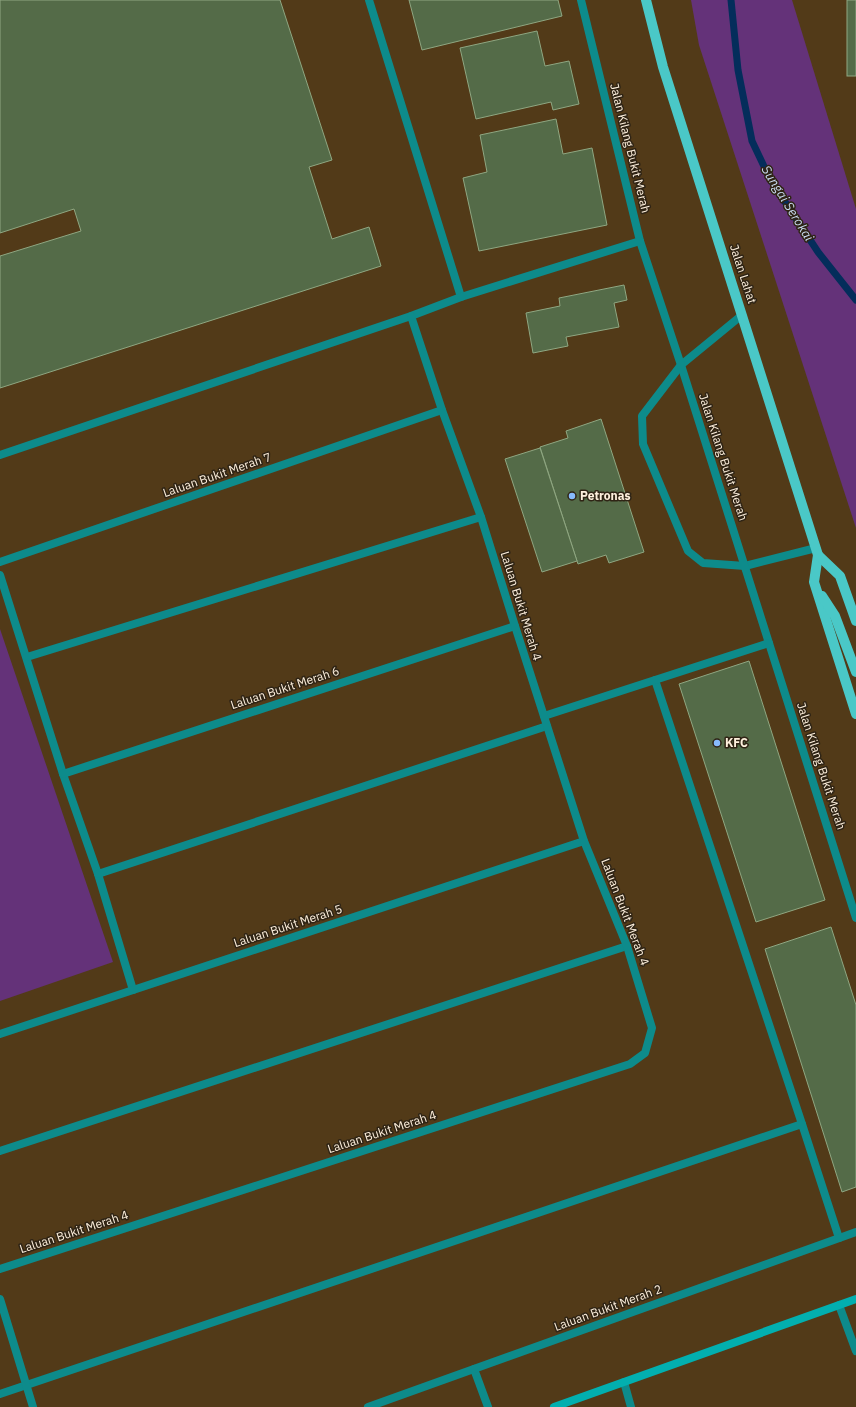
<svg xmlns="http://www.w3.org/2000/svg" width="856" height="1407" font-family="'IBM Plex Sans',sans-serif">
  <rect width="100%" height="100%" fill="#523a18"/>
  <g fill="#643279">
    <path d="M691 0H792L856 209V528L699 45Z"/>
    <path d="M0 629 113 962 0 1001Z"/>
  </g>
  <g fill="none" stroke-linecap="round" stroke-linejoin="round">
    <path stroke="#042d5b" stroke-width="7" d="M731 0 738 70 752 141 770 179 818 252 856 300"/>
  </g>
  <g fill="#546b48" stroke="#8fa782">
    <path d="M0 0H280L332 160 309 167 332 239 369 227 381 266 0 388V256L81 231 74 209 0 233Z"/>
    <path d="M409 0H558L562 16 422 50Z"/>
    <rect x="847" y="0" width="9" height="76"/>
    <path d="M537 31 545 66 569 61 579 104 553 110 551 102 476 119 460 48Z"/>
    <path d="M556 119 563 154 592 148 607 225 479 251 463 178 487 172 480 135Z"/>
    <path d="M624 285 627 300 614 303 619 327 566 337 568 346 533 353 526 313 560 306 559 298Z"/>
    <path d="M601 419 644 552 609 563 606 555 578 564 540 447 568 438 566 431Z"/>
    <path d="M540 448 577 561 542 572 505 459Z"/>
    <path d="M749 661 825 900 756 922 679 684Z"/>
    <path d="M831 927 856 1005V1187L842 1192 765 949Z"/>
  </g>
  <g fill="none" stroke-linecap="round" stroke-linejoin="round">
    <g stroke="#0d8b8b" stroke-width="8">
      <path d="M369 0 461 297"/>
      <path d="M742 315 681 365 642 416 643 444 688 551 703 563 745 566 816 548"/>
      <path d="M0 575 63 774 98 874 133 990"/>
      <path d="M27 657 481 517"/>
      <path d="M655 680 802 1124"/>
      <path d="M98 874 547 726"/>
      <path d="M0 1151 627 946"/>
      <path d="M839 1305 856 1351"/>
      <path d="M624 1382 631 1407"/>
      <path d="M0 1394 802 1124 839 1238"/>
    </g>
    <g stroke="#0d8b8b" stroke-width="8">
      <path d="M581 0 640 241 681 365 856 918"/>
      <path d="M0 455 411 316 461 297 640 241"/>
      <path d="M0 562 442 410"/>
      <path d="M544 716 769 643"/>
      <path d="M63 774 515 626"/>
      <path d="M0 1034 584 841"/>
      <path d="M0 1269 630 1064 645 1053 652 1028 627 946 584 841 515 626 481 517 442 410 411 316"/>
      <path d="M0 1299 33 1407"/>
      <path d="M474 1369 488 1407"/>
      <path d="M368 1407 856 1232"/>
    </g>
    <path stroke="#02afaf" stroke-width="8" d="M554 1407 856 1299"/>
    <g stroke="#4ac8c7" stroke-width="10">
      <path d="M646 0 663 67 818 555 814 582 856 714"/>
      <path d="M818 555 840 576 856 621"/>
      <path d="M822 596 835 616 856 672"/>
    </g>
  </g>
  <g fill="#87bbfc" stroke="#2f2415" stroke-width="1.5">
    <circle cx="572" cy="496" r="4"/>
    <circle cx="717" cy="743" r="4"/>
  </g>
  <g text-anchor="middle" stroke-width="3" stroke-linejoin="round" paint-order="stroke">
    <g font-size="12" fill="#fef0dd" stroke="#2f2415">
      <text transform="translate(630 148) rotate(76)" y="4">Jalan Kilang Bukit Merah</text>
      <text transform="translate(743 274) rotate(72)" y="4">Jalan Lahat</text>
      <text transform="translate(723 457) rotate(72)" y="4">Jalan Kilang Bukit Merah</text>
      <text transform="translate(217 475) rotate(-19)" y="4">Laluan Bukit Merah 7</text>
      <text transform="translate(521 606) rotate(73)" y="4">Laluan Bukit Merah 4</text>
      <text transform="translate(285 688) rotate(-18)" y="4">Laluan Bukit Merah 6</text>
      <text transform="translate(821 766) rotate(72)" y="4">Jalan Kilang Bukit Merah</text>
      <text transform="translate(625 912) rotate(69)" y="4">Laluan Bukit Merah 4</text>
      <text transform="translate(288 926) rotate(-18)" y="4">Laluan Bukit Merah 5</text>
      <text transform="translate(382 1132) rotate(-18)" y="4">Laluan Bukit Merah 4</text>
      <text transform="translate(74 1232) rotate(-18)" y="4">Laluan Bukit Merah 4</text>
      <text transform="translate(608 1308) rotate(-20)" y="4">Laluan Bukit Merah 2</text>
    </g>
    <g font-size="12" font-weight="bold" fill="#fef0dd" stroke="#2f2415" text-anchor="start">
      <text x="580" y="500">Petronas</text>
      <text x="725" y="747">KFC</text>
    </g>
    <g font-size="13" font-style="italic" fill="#c9dbf1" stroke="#2f2415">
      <text transform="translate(788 203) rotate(58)" y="5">Sungai Serokai</text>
    </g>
  </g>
</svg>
